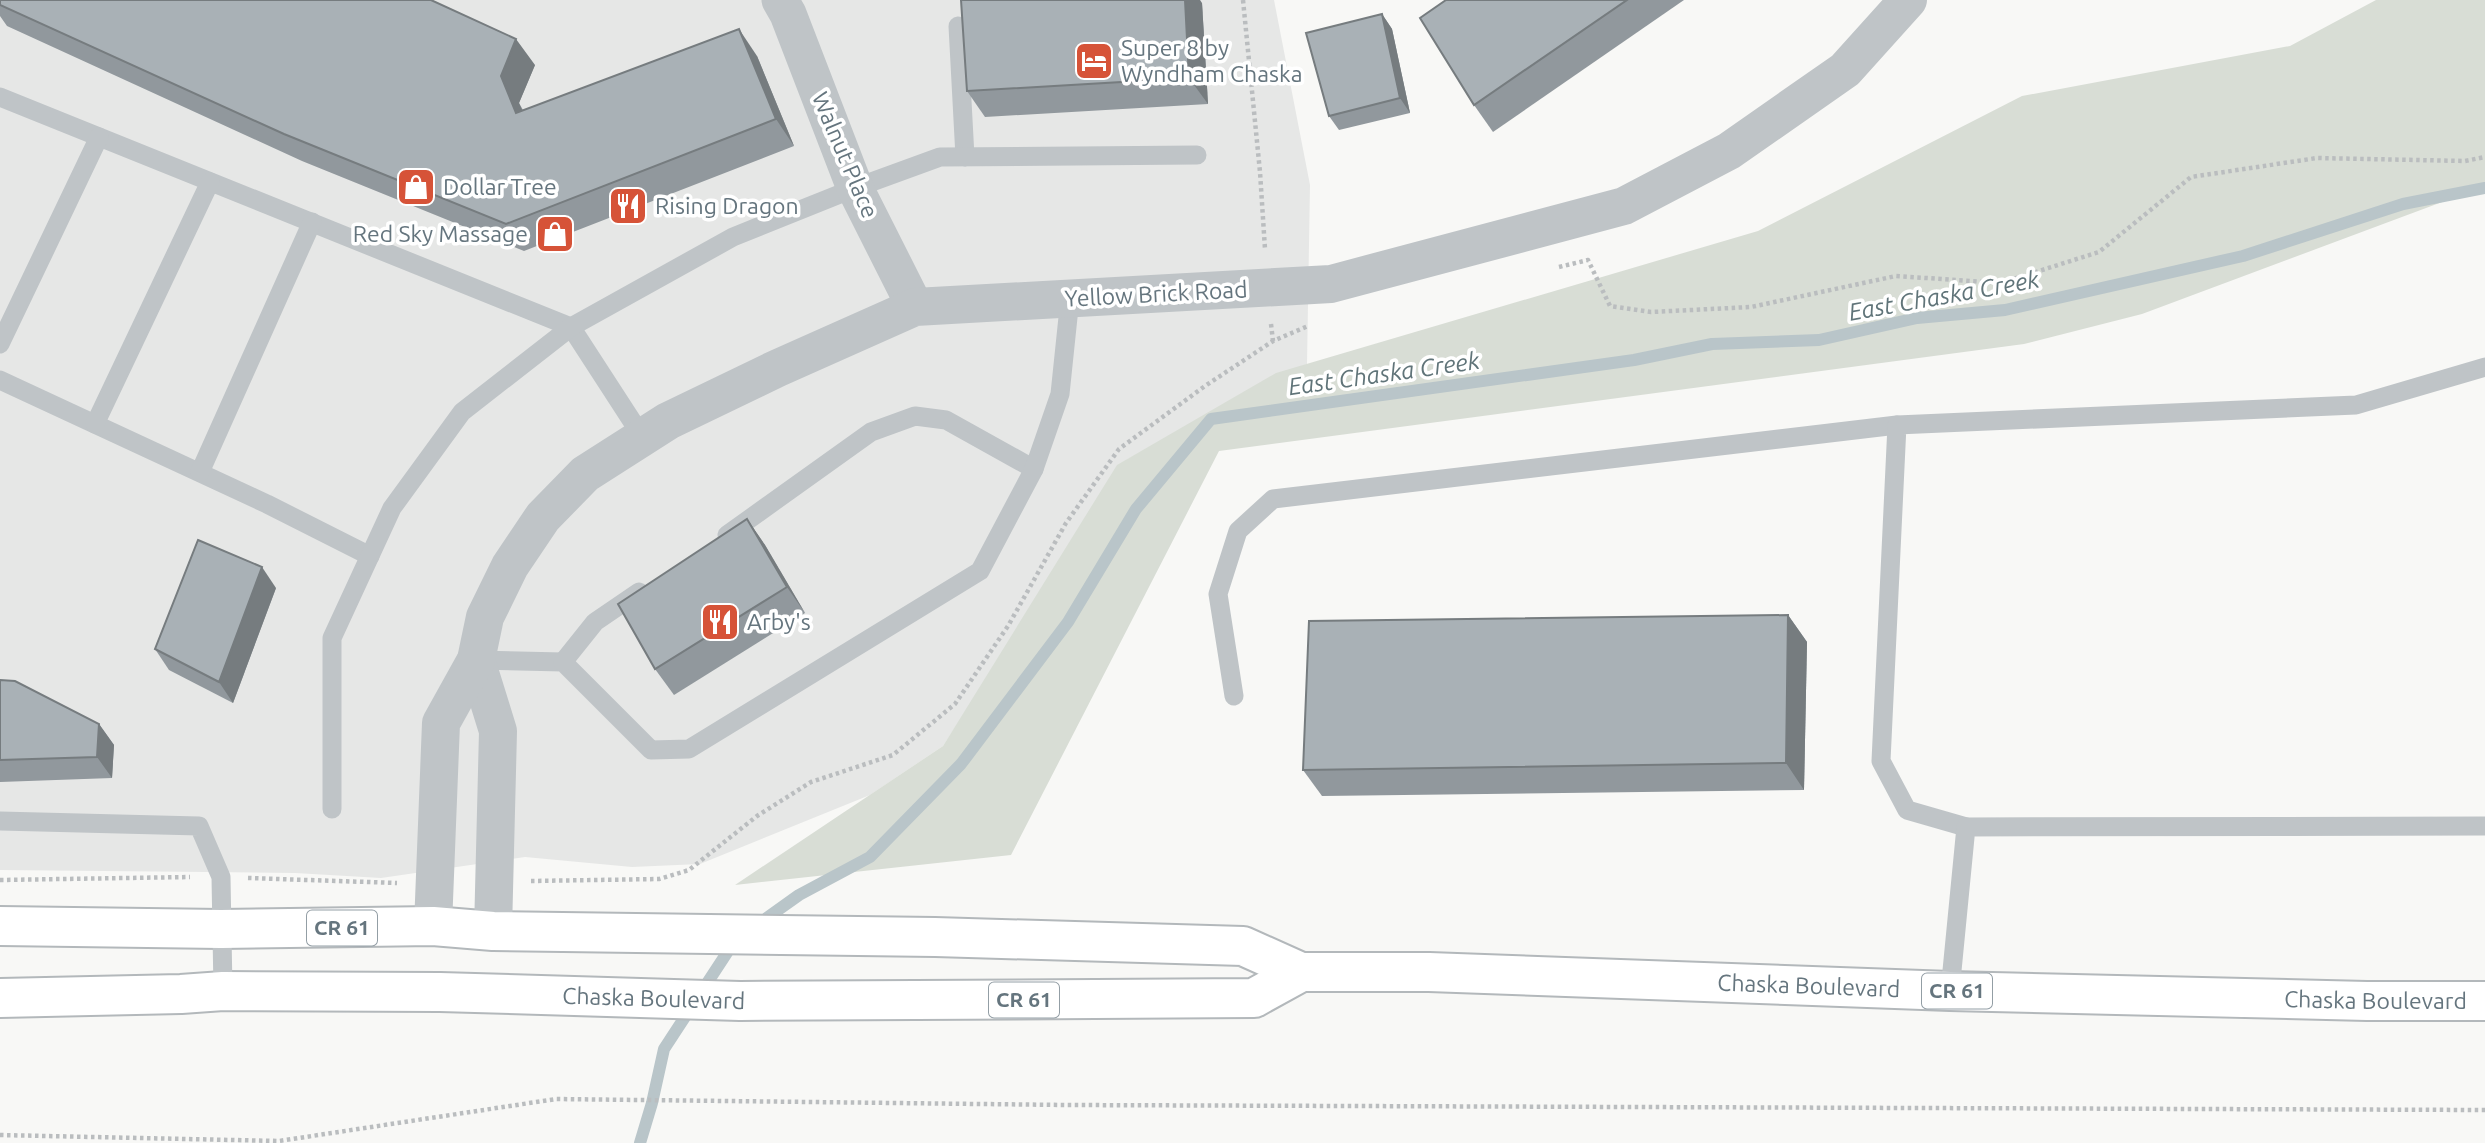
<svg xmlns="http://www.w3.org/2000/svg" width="2485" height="1143" font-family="Ubuntu,sans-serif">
  <rect width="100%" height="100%" fill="#f8f8f6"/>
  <path fill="#e6e7e6" d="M0 0H1274L1310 185 1307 364 1128 459 943 746 870 795 700 864 632 867 525 857 381 878 295 873 0 870Z"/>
  <path fill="#d8ddd5" d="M2376 0H2485V186L2142 314 2024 344 1219 451 1011 855 735 885 943 746 1117 465 1276 373 1758 231 2022 96 2290 46Z"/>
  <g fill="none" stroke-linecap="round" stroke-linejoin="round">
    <g stroke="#b9c5c9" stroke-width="12">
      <path d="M757 925 799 895 870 857 961 764 1068 622 1136 509 1211 419 1634 360 1712 344 1819 340 1917 318 2005 310 2243 256 2403 204 2485 188"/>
      <path d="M640 1143 652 1103 664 1049 734 942"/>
    </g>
    <defs>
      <g id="primary">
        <path id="s1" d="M0 926 221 929 433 926 493 931 935 937 1243 946 1301 972H1429L1950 991 2367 1001H2485"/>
        <path id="s2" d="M0 998 181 994 223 991 440 992 740 1001 1254 998 1301 972"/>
      </g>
    </defs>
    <use href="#primary" stroke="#b3b8bb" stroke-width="42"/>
    <g stroke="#babdbf" stroke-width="4.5" stroke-dasharray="3.5 3.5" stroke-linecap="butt">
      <path d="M1243 0 1260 172 1265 249"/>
      <path d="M1559 267 1588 260 1610 306 1651 312 1751 307 1896 276 2001 283 2099 252 2191 177 2317 158 2465 161 2485 157"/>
      <path d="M1271 324 1273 341"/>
      <path d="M248 878 397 883"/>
      <path d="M0 880 190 877"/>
      <path d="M531 881 659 879 689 870 757 816 811 782 893 755 955 704 1008 626 1066 523 1119 449 1205 386 1273 341 1308 326"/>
      <path d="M0 1135 279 1141 556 1099 1065 1105 2485 1110"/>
    </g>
    <g stroke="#bfc4c7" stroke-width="19">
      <path d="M958 26 965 157"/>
      <path d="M0 97 571 327 643 438"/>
      <path d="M0 344 99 137"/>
      <path d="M0 380 267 504 370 556"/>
      <path d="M95 424 210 182"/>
      <path d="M200 472 312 222"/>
      <path d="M727 535 871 432 915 416 946 420 1034 469"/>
      <path d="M476 660 563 662 651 750 689 749 980 571 1034 469 1060 394 1070 298"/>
      <path d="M563 662 595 622 639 592"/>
      <path d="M1234 696 1218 594 1238 531 1273 499 1897 425"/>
      <path d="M332 809V638L392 508 462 412 571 327 733 237 855 188 940 157 1197 155"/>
      <path d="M0 821 199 826 221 877 223 991"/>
      <path d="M1966 827 1907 810 1881 761 1897 425 2356 405 2485 367"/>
      <path d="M1950 991 1966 827 2485 826"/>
    </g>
    <path stroke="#bfc4c7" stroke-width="37" d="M780 0 788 14 855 188 915 307"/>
    <g stroke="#bfc4c7" stroke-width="38">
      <path d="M476 660 498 731 493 931"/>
      <path d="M433 926 441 723 476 660 485 617 510 566 543 517 585 474 668 421 778 368 915 307 1331 284 1624 206 1729 151 1845 70 1908 0"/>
    </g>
    <use href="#primary" stroke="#fff" stroke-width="38"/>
  </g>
  <g fill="#91989d">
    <path d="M0 0 535 65 519 103 523 110 757 56 794 146 524 251 302 161 7 26 0 16Z"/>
    <path d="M1446 0H1684L1493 132 1474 105Z"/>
    <path d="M1202 3 1208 104 985 117 967 91Z"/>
    <path d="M1382 14 1392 29 1410 113 1339 130 1329 116Z"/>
    <path d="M747 519 765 545 805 613 674 695 655 669Z"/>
    <path d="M276 588 233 703 169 670 155 649Z"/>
    <path d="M1788 615 1807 642 1804 790 1322 796 1303 770Z"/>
    <path d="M0 680 99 724 114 745 112 778 0 782Z"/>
  </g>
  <g fill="#767c7f">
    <path d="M1185 0H1200L1202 3 1208 104 1189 78Z"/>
    <path d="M1382 14 1392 29 1410 113 1400 98Z"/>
    <path d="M739 29 757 56 794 146 776 119Z"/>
    <path d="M516 39 535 65 519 103 535 140 516 113 501 76Z"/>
    <path d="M747 519 765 545 805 613 787 587Z"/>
    <path d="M262 567 276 588 233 703 219 682Z"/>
    <path d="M1788 615 1807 642 1804 790 1786 763Z"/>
    <path d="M99 724 114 745 112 778 97 757Z"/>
  </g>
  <g fill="#a9b1b6" stroke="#767c7f" stroke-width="2">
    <path d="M0 0H431L516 39 501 76 516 113 739 29 776 119 506 224 284 134 0 5Z"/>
    <path d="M961 0H1185L1189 78 967 91Z"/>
    <path d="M1446 0H1627L1474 105 1420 18Z"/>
    <path d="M1382 14 1400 98 1329 116 1306 33Z"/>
    <path d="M747 519 787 587 655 669 618 604Z"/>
    <path d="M198 540 262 567 219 682 155 649Z"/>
    <path d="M1788 615 1786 763 1303 770 1309 621Z"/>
    <path d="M0 680 15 681 99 724 97 757 0 760Z"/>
  </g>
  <defs>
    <symbol id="hotel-square" viewBox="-11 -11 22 22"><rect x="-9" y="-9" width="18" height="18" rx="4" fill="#d65338" stroke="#fff"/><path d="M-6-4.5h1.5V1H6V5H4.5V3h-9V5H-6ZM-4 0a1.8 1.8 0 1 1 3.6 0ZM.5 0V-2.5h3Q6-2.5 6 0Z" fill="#fff"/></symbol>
    <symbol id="shop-square" viewBox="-11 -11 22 22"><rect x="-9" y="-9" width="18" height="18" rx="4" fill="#d65338" stroke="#fff"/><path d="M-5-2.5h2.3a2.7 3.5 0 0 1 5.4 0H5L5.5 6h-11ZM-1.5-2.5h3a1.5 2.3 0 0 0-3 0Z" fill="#fff"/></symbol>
    <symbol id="restaurant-square" viewBox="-11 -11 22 22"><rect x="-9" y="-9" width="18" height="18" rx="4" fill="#d65338" stroke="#fff"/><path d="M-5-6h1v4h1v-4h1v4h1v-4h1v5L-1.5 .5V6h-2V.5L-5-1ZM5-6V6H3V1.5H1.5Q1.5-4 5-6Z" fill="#fff"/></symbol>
  </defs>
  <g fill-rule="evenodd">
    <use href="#hotel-square" x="1072" y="39" width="44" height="44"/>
    <use href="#shop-square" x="394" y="165" width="44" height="44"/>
    <use href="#restaurant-square" x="606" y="184" width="44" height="44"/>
    <use href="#shop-square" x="533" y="212" width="44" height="44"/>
    <use href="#restaurant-square" x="698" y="600" width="44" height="44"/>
  </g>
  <g text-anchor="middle" stroke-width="7" stroke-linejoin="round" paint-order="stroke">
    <g fill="#fff" stroke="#939ea5" stroke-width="2">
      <rect x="307" y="910.5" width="70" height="35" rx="5"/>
      <rect x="1922" y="973.5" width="70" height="35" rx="5"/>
      <rect x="989" y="982.5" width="70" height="35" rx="5"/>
    </g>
    <g font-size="21" font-weight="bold" fill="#65757e">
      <text x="342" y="935">CR 61</text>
      <text x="1957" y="998">CR 61</text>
      <text x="1024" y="1007">CR 61</text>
    </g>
    <g font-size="23" fill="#65757e" stroke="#fff" text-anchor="start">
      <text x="1121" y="56">Super 8 by<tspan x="1121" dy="26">Wyndham Chaska</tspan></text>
      <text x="443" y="195">Dollar Tree</text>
      <text x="655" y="214">Rising Dragon</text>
      <text x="528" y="242" text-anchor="end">Red Sky Massage</text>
      <text x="747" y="630">Arby's</text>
    </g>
    <g font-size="23" fill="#65757e" stroke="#fff">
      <text transform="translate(845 155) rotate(67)" y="8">Walnut Place</text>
      <text transform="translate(1156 294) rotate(-3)" y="8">Yellow Brick Road</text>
      <text dy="8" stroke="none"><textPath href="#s1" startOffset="1815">Chaska Boulevard</textPath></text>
      <text dy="8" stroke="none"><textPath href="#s2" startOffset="654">Chaska Boulevard</textPath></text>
      <text dy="8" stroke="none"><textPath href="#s1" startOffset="2382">Chaska Boulevard</textPath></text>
    </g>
    <g font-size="24" font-style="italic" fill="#607479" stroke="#fff">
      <text transform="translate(1944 296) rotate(-10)" y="8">East Chaska Creek</text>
      <text transform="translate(1384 374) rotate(-8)" y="8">East Chaska Creek</text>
    </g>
  </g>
</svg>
